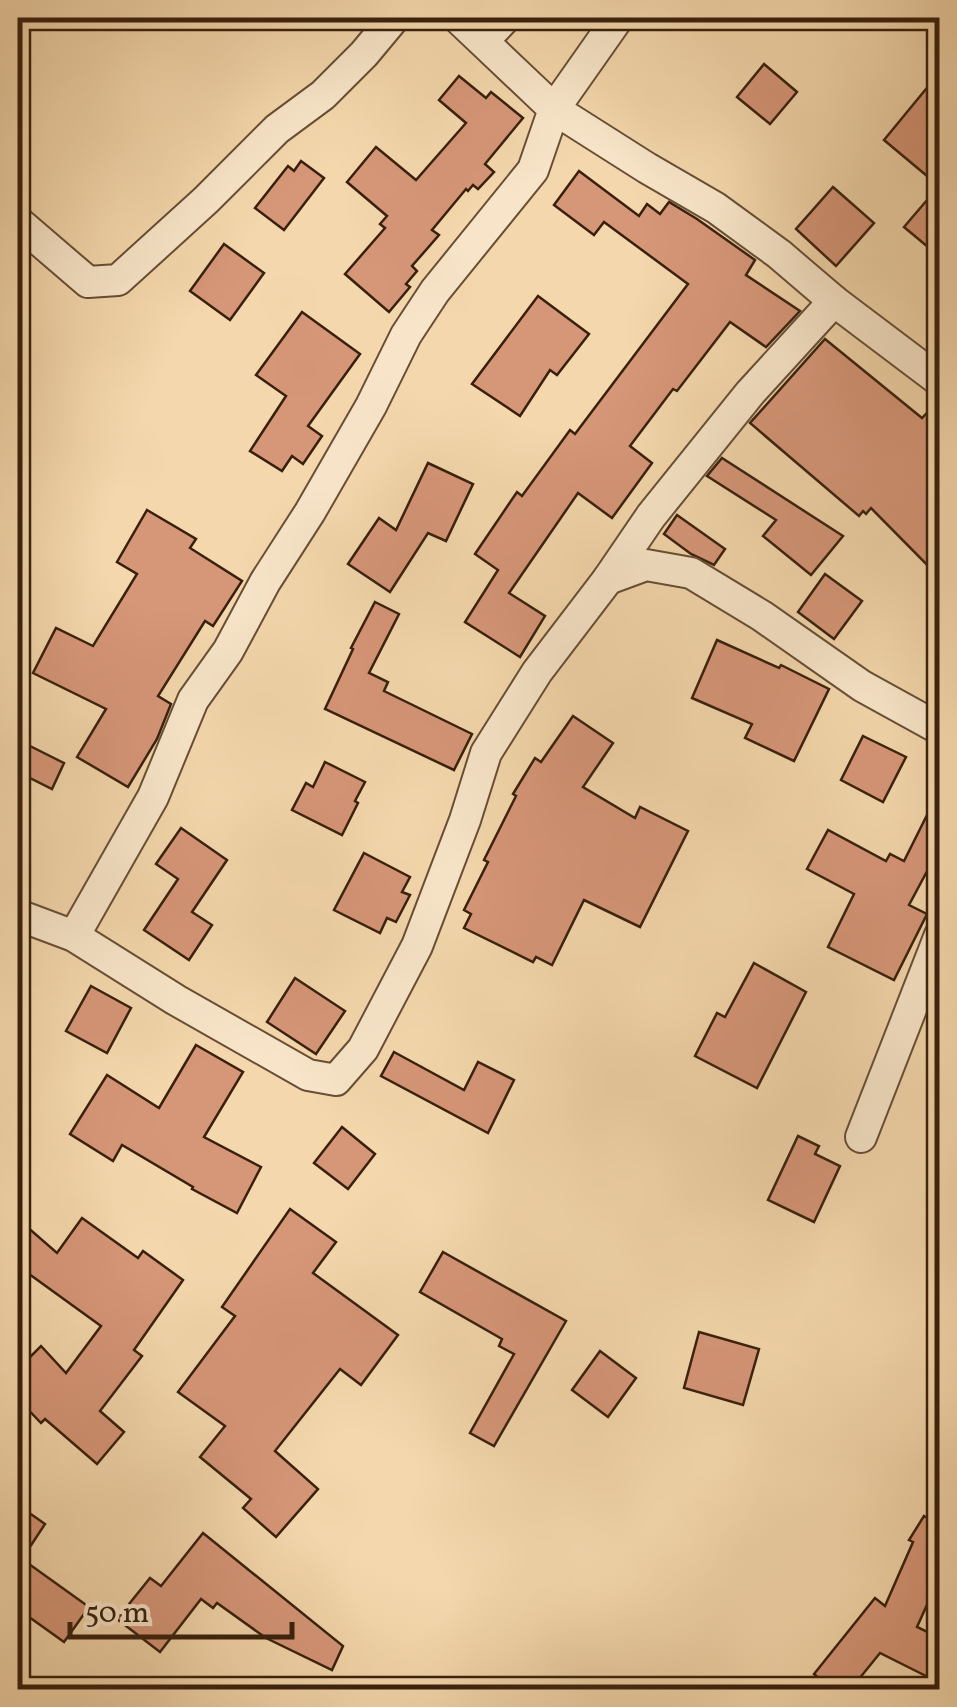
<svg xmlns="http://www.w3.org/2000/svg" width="957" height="1707" font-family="Vollkorn,serif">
  <rect width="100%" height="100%" fill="#f4d7ac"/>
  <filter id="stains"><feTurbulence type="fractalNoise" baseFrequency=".002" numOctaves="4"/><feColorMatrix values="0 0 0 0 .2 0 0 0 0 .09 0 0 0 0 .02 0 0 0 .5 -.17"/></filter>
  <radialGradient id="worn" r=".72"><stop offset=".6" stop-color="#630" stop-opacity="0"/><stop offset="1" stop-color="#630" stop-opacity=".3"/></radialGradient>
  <g fill="#d69678" stroke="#38200d" stroke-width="2.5">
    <path d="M764 64 797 92 770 124 737 97Z"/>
    <path d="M940 72V257L904 227 939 186 884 140Z"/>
    <path d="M459 76 486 98 491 92 523 118 485 164 494 172 478 189 473 185 468 191 466 189 432 230 439 235 412 266 417 271 406 284 410 287 389 312 345 274 385 228 380 224 387 216 347 182 376 147 416 180 466 123 439 100Z"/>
    <path d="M301 161 324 178 284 230 255 208 288 166 294 171Z"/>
    <path d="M579 171 639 216 647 204 660 214 669 202 697 219 755 260 746 275 800 311 766 347 730 322 677 391 673 389 630 446 652 463 612 518 578 493 509 593 545 616 520 657 465 622 498 570 475 554 517 492 522 496 570 430 575 434 688 284 604 222 594 235 554 205Z"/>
    <path d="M833 187 874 223 836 266 796 229Z"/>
    <path d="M224 244 264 273 230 320 190 291Z"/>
    <path d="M538 296 589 334 557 375 550 370 520 416 472 384Z"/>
    <path d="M302 312 360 354 308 426 322 436 303 464 292 456 282 471 250 451 286 396 256 375Z"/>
    <path d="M825 339 922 418 940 399V578L871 508 866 514 863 511 859 516 750 423Z"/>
    <path d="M722 458 843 536 811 575 763 536 776 520 707 476Z"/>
    <path d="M428 463 473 484 446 541 428 533 390 592 348 564 379 518 396 530Z"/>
    <path d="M147 510 196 539 190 548 242 581 213 626 205 621 158 696 171 704 157 739 128 787 77 757 106 709 33 673 56 628 93 646 137 574 117 562Z"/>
    <path d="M677 515 725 549 714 565 691 554 664 534Z"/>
    <path d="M825 574 862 601 834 639 798 612Z"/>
    <path d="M375 602 399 614 369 673 388 682 384 691 472 734 454 770 325 709 353 649 351 648Z"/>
    <path d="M717 640 779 668 781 665 829 689 794 761 745 738 752 724 692 698Z"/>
    <path d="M573 716 613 743 583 787 635 818 640 807 688 831 640 927 584 900 552 965 536 957 533 962 464 928 471 914 464 910 488 862 484 860 516 796 513 794 535 758 541 762Z"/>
    <path d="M863 736 906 757 883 802 841 780Z"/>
    <path d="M18 740 64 763 52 789 18 772Z"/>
    <path d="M325 762 365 782 355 801 358 803 342 835 292 810 306 783 313 787Z"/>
    <path d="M940 789V847L909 905 927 914 894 980 828 947 854 894 807 869 828 830 886 861 890 854 904 861Z"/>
    <path d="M181 828 227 860 192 912 212 925 189 960 144 930 178 879 156 864Z"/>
    <path d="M364 853 410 877 402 892 410 895 396 922 387 918 380 933 334 910Z"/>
    <path d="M754 963 806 992 757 1088 695 1056 717 1013 725 1017Z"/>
    <path d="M295 978 345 1011 316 1054 267 1022Z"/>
    <path d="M91 986 131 1008 107 1053 66 1031Z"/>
    <path d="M196 1045 243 1072 204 1137 261 1167 237 1213 192 1189 193 1187 122 1145 113 1161 70 1134 107 1075 159 1108Z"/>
    <path d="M394 1052 464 1090 478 1062 514 1080 488 1133 381 1076Z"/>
    <path d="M342 1127 375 1154 348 1189 314 1163Z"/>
    <path d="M798 1136 819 1146 815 1154 840 1166 814 1222 768 1200Z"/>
    <path d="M290 1209 336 1242 313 1273 398 1335 361 1385 340 1369 275 1451 318 1489 276 1537 243 1508 251 1499 200 1457 225 1426 178 1392 235 1316 222 1307Z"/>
    <path d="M82 1218 138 1258 143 1251 183 1280 134 1350 142 1356 100 1411 124 1432 97 1464 45 1419 41 1423 18 1399V1369L41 1346 66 1373 101 1326 18 1266V1219L57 1253Z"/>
    <path d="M443 1252 566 1321 494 1446 470 1433 514 1354 499 1346 502 1339 420 1292Z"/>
    <path d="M699 1332 759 1349 743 1405 684 1388Z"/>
    <path d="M600 1351 636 1378 608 1417 572 1390Z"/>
    <path d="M18 1505 45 1524 22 1559 89 1607 64 1642 18 1609Z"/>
    <path d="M924 1516 940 1525V1576L917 1627 940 1638V1683L880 1653 850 1690H832L814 1674 875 1598 885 1606 913 1542 909 1540Z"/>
    <path d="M203 1533 343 1646 332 1670 266 1638 217 1603 213 1608 201 1599 160 1652 117 1619 150 1578 161 1586Z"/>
  </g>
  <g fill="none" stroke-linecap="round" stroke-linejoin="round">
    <defs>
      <g id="minor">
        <path d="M458 18 554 109 647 168 716 208 779 254 834 301 940 381"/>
        <path d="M484 40 505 18"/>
        <path d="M18 222 88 282 118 280 206 200 277 129 323 95 364 54 394 18"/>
        <path d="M608 579 646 565 691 573 762 616 862 686 940 729"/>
        <path d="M18 915 74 936 176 1000 308 1075 336 1080 363 1049 417 946 465 820 486 753 537 672 608 579 651 516 750 393 834 301"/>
        <path d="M74 936 153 797 193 700 228 651 265 582 310 512 371 406 406 335 435 291 533 170 554 109 618 18"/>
        <path d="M861 1137 940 935"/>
      </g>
    </defs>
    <use href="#minor" stroke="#674e35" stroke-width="34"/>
    <use href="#minor" stroke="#f8e5c9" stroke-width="30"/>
  </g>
  <rect width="957" height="1707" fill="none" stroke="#f4d7ac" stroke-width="60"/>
  <rect x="20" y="20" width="917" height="1667" fill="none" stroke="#38200d" stroke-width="5"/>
  <rect x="30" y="30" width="897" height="1647" fill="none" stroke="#38200d" stroke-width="2.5"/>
  <path d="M70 1622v15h222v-15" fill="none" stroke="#38200d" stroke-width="5"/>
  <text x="85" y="1622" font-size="30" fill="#38200d" stroke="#f8e5c9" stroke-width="8" paint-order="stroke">50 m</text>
  <rect width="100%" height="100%" filter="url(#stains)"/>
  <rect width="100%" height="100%" fill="url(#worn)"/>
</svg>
